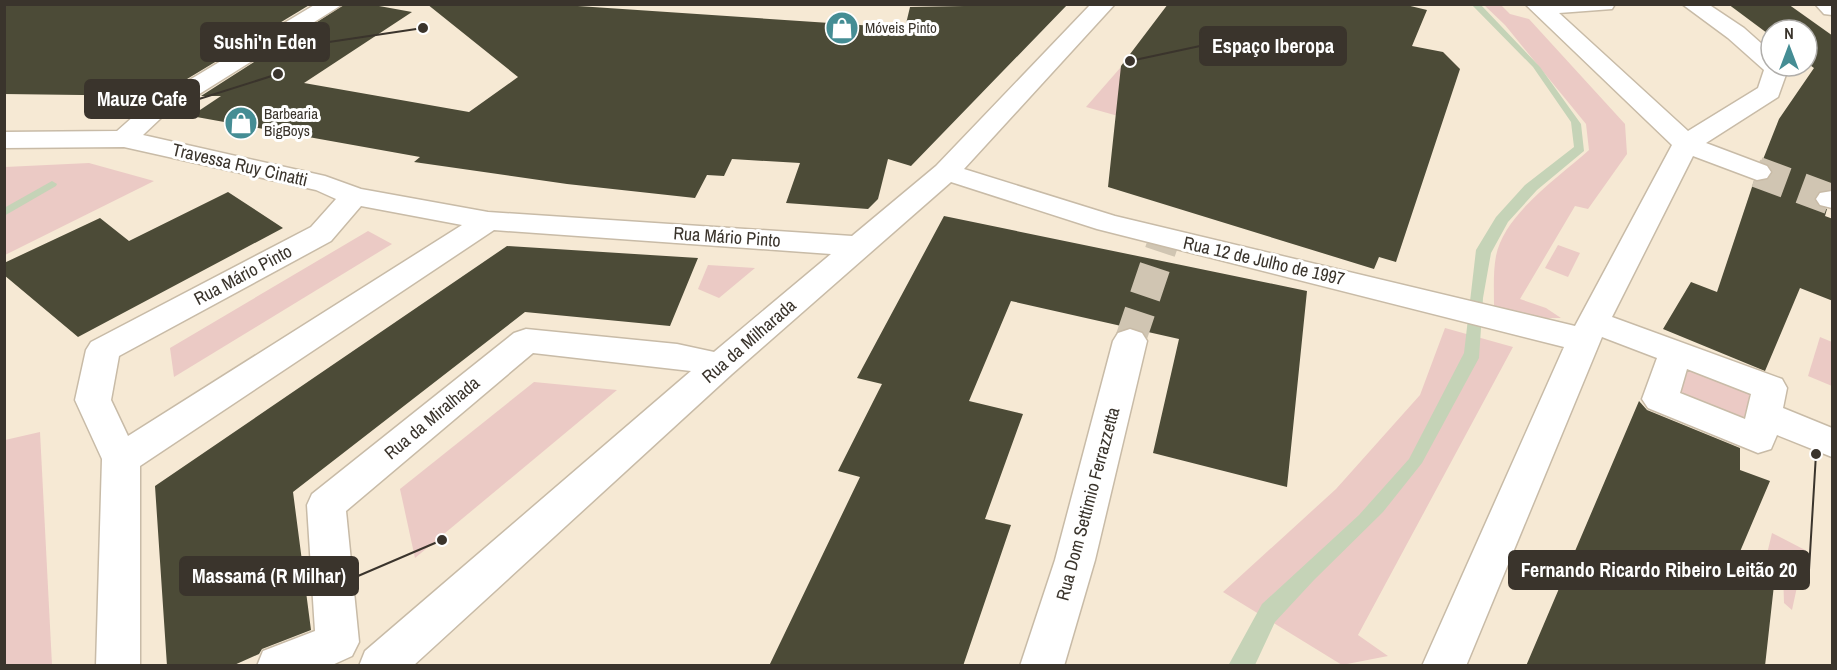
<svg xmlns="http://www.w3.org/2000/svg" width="1837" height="670" font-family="'Archivo Narrow',sans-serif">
  <rect width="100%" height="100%" fill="#f6e9d4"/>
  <g fill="#ebcac5">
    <path d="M1484 5H1501L1510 14 1529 19 1625 124 1627 154 1588 209 1575 206 1520 299 1546 308 1561 318H1545L1494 306C1494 290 1493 272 1496 256 1504 214 1559 177 1589 150L1586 124 1505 25Z"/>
    <path d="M1121 67 1168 130 1086 107Z"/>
    <path d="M89 163 154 181 5 255V167Z"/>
    <path d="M368 231 392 244 174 377 170 348Z"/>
    <path d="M1558 245 1580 253 1568 277 1545 268Z"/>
    <path d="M708 265 755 268 719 298 698 289Z"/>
    <path d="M1445 328 1513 347 1358 635 1388 656 1342 665 1223 592 1336 489 1420 395Z"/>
    <path d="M1820 337 1832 342V386L1808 376Z"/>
    <path d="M1676 352 1770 388 1758 439 1660 399Z"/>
    <path d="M534 382 617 390 415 558 400 489Z"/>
    <path d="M40 432 52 665H5V440Z"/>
    <path d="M1772 533 1805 550 1792 610 1784 603 1783 573 1765 562Z"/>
  </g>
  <path fill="#c5d3b7" d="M1472 5H1481L1540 67 1581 124 1584 151 1537 190 1508 222 1491 253 1483 298 1479 358 1422 463 1383 512 1314 580 1275 622 1255 665 1228 666 1262 604 1359 515 1409 459 1464 353 1476 250 1496 217 1525 185 1574 147 1571 122 1533 67Z"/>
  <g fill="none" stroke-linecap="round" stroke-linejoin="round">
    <path fill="#c5d3b7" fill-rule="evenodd" d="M52 181 57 184 56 186 4 216V208Z"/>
  </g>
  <g fill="#4c4b37">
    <path d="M4 4H311L159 96 4 94Z"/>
    <path d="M345 4H368L412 12 304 83 469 112 518 77 427 4H548L905 28 910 7 1068 4 911 166 888 159 878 199 868 209 786 203 800 163 732 159 724 176 707 175 695 198 567 184 414 162 420 157 191 116 221 96H201Z"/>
    <path d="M1168 4H1402L1427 10 1412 46 1443 52 1460 69 1396 262 1379 257 1374 269 1108 187 1121 66Z"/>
    <path d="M1728 4H1788L1833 36V188L1820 191 1814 198 1818 206 1827 209 1825 216 1833 219V301L1800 288 1765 371 1663 329 1691 282 1717 292 1754 181 1767 180 1773 173 1769 165 1762 162 1779 119 1814 68 1807 63V30H1771V36Z"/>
    <path d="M228 192 283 228 78 337 4 275V263L100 218 129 241Z"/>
    <path d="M944 216 1307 291 1287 487 1153 453 1179 339 1011 301 969 401 1023 414 985 519 1011 525 963 666H769L860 477 838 471 882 384 857 378Z"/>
    <path d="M507 246 698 258 670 326 525 312 293 492 311 630 262 649 259 654 232 666H167L155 486Z"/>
    <path d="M1639 401 1647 410 1740 448V470L1770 481 1736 561 1775 576 1765 666H1526Z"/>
  </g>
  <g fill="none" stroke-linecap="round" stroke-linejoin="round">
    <path stroke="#d0c5b2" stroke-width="25" stroke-dasharray="25 12" stroke-linecap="butt" d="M1757 172 1761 173"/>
    <g stroke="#d0c5b2" stroke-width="31" stroke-dasharray="31 16" stroke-linecap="butt">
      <path d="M1757 172 1830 199"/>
      <path d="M1130 341 1165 237"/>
    </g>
    <defs>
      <g id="street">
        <path d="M316 4H343L161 118 143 135 325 176 361 189 488 212 852 236 936 166 1091 4H1115L964 169 1115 216 1575 326 1672 145 1525 4H1615L1612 9 1559 13 1688 131 1758 88 1764 70 1728 38 1682 4H1708L1744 28 1771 52V66H1786L1788 69 1778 97 1706 143 1767 166 1771 172 1767 178 1757 180 1693 156 1612 317 1782 379 1787 388 1783 408 1832 428V457L1777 435 1771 449 1758 453 1648 408 1642 399 1657 358 1602 337 1466 666H1422L1564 347 1097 229 951 182 732 374 413 666H359L365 651 691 371 533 353 346 511 359 642 352 656 330 666H257L263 651 315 631 307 505 312 494 514 333 526 329 677 344 714 352 831 254 494 230 140 466V666H96L102 459 75 400 86 350 91 342 311 227 336 199 316 190 124 147 4 148V132L117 131 143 108ZM361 206 462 225 128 436 111 400 119 356 331 241ZM1687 369 1751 394 1745 419 1680 393Z"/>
        <path d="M1832 191V208L1820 205 1816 199 1820 193Z"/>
        <path d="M1130 329 1142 333 1147 341 1095 560 1064 666H1020L1055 560 1113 341 1118 333Z"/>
      </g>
      <path id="secondary" d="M1815 4H1832V15L1824 14Z"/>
    </defs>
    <use href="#street" stroke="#c8bba7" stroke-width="3"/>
    <use href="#secondary" stroke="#c8bba7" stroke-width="3"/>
    <use href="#street" fill="#fff" fill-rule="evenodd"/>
    <use href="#secondary" fill="#fff" fill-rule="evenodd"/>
  </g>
  <defs>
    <symbol id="shop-disc" viewBox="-11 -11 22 22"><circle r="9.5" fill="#458d94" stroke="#fff"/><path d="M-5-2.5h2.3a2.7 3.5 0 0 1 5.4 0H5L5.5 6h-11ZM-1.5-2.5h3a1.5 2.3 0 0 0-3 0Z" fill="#fff"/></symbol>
  </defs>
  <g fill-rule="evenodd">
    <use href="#shop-disc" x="823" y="9" width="38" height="38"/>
    <use href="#shop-disc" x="222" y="104" width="38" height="38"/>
  </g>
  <g text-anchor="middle" stroke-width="6" stroke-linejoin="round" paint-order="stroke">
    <g font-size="15" fill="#3a342c" stroke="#fff" text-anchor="start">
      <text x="865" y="33">Móveis Pinto</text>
      <text x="264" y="119">Barbearia<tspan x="264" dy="17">BigBoys</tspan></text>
    </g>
    <g font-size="18" fill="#3a342c" stroke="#fff">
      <text transform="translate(240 165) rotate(13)" y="6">Travessa Ruy Cinatti</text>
      <text transform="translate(727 237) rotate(4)" y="6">Rua Mário Pinto</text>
      <text transform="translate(1264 261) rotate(13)" y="6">Rua 12 de Julho de 1997</text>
      <text transform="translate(243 275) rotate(-28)" y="6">Rua Mário Pinto</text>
      <text transform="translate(749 341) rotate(-41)" y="6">Rua da Milharada</text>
      <text transform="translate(432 418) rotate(-40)" y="6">Rua da Miralhada</text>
      <text transform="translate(1088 504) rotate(-75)" y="6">Rua Dom Settimio Ferrazzetta</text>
    </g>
  </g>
  <path fill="none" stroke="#3a342c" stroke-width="2" d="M423 28L329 42M1130 61L1200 46M278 74L199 99M1816 454L1809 570M442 540L358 576"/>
  <g fill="#3a342c" stroke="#fff" stroke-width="2">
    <circle cx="423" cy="28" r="6"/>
    <circle cx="1130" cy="61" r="6"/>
    <circle cx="278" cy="74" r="6"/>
    <circle cx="1816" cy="454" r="6"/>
    <circle cx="442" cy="540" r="6"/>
  </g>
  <g fill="#3a342c" stroke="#3a342c" stroke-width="2">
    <rect x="201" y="23" width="128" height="38" rx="6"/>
    <rect x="1200" y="27" width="146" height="38" rx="6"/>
    <rect x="85" y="80" width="114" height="38" rx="6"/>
    <rect x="1509" y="551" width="300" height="38" rx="6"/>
    <rect x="180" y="557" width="178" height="38" rx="6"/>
  </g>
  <g font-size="20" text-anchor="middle" font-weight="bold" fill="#fff">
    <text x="265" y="49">Sushi'n Eden</text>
    <text x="1273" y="53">Espaço Iberopa</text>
    <text x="142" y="106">Mauze Cafe</text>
    <text x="1659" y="577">Fernando Ricardo Ribeiro Leitão 20</text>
    <text x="269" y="583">Massamá (R Milhar)</text>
  </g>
  <rect width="1837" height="670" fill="none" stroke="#3a342c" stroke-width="12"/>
  <g transform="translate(1789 48)"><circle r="28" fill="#ffffff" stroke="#b0aeab" stroke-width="1.5"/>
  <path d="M0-4.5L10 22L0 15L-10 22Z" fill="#458d94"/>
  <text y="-9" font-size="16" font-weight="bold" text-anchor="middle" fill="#3a342c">N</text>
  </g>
</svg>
